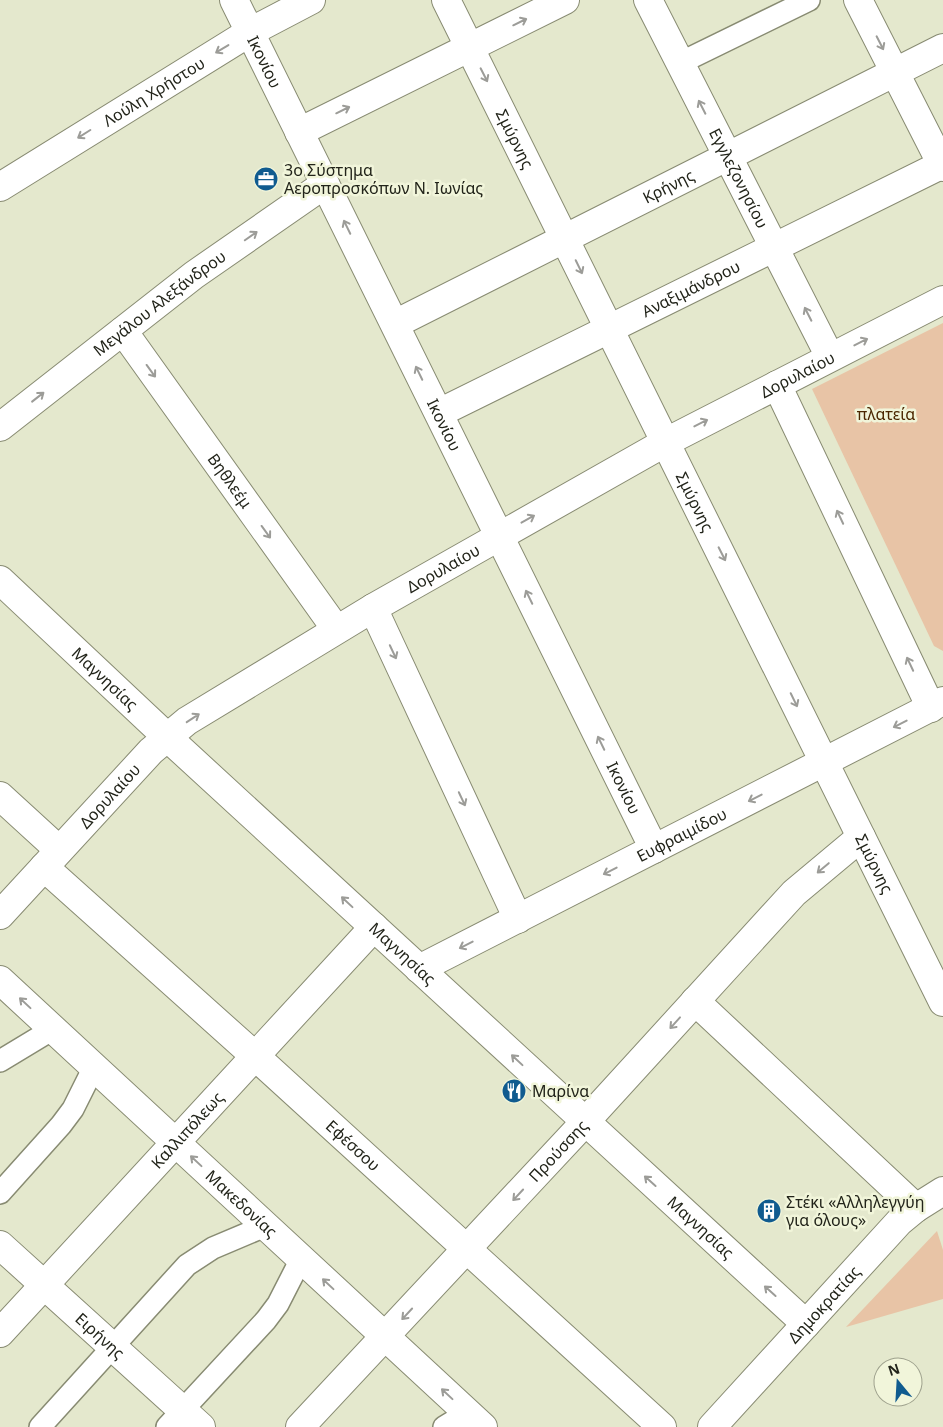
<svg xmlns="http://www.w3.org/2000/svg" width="943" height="1427" font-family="'Noto Sans',sans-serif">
  <rect width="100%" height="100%" fill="#e4e8cd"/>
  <g fill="#e8c4a6">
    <path d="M943 323V651L934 646 812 389Z"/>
    <path d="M937 1231 943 1250V1299L846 1327Z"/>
  </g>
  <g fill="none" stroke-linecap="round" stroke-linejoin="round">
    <defs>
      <g id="pedestrian">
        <path d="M680 63 809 0"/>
        <path d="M0 1061 53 1029"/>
        <path d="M0 1193 61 1125 73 1109 94 1067"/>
        <path d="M40 1427 187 1265 213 1248 265 1226"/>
        <path d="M167 1427 266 1320 278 1304 301 1259"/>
        <path d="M444 1427 467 1413"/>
      </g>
      <g id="minor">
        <path id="s1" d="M234 0 654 849"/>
        <path id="s2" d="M446 0 943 1002"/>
        <path id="s3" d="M648 0 830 357"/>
        <path d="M858 0 943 167"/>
        <path d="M299 132 565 0"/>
        <path id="s4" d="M0 187 250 32 311 0"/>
        <path id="s5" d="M395 324 943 48"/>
        <path id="s6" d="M123 331 336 629"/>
        <path d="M777 385 931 708"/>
        <path id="s7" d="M439 413 943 164"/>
        <path id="s8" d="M0 427 194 275 325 184"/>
        <path id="s9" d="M0 580 167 737 806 1324"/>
        <path d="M373 608 518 919"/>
        <path d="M0 796 59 850"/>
        <path id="s10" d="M44 867 255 1056 662 1427"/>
        <path id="s11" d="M0 915 151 751 187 721 373 608 666 442 943 300"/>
        <path id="s12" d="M419 969 943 701"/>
        <path id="s13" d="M0 980 483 1427"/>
        <path d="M695 1001 916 1208"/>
        <path id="s14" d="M0 1333 374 927"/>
        <path id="s15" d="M300 1427 585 1122 794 893 861 837"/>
      </g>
      <g id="tertiary">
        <path id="s16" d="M712 1427 899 1222 916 1208 943 1191"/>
      </g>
      <g id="secondary">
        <path id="s17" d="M0 1245 201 1427"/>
      </g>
    </defs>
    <use href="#pedestrian" stroke="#888b72" stroke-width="24"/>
    <use href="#minor" stroke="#888b72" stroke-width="30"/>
    <use href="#tertiary" stroke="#888b72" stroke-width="30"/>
    <use href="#secondary" stroke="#888b72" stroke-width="30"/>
    <use href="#pedestrian" stroke="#fff" stroke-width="21"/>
    <use href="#minor" stroke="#fff" stroke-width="28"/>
    <use href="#tertiary" stroke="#fff" stroke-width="28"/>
    <use href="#secondary" stroke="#fff" stroke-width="28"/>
  </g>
  <defs><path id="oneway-shaft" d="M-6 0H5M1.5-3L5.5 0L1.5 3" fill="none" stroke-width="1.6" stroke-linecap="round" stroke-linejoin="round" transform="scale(1.25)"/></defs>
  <g stroke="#9c9c98">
    <use href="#oneway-shaft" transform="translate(520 22) rotate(-26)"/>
    <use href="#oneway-shaft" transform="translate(880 43) rotate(63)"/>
    <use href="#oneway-shaft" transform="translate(222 49) rotate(149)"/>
    <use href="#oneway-shaft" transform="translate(484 75) rotate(63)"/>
    <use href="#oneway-shaft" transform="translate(702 107) rotate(-117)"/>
    <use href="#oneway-shaft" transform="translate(343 110) rotate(-26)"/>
    <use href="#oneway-shaft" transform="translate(84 134) rotate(148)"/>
    <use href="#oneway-shaft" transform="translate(347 227) rotate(-116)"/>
    <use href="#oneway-shaft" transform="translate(251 236) rotate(-35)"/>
    <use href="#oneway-shaft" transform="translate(579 267) rotate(64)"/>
    <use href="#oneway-shaft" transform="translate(808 314) rotate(-117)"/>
    <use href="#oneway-shaft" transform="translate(861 342) rotate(-27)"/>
    <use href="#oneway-shaft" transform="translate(151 371) rotate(54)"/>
    <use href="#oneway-shaft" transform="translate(419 373) rotate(-116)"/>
    <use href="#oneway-shaft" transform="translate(38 397) rotate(-38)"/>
    <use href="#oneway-shaft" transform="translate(701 423) rotate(-27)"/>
    <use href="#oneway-shaft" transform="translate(840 517) rotate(-115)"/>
    <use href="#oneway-shaft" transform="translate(528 519) rotate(-29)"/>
    <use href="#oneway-shaft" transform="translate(266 532) rotate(54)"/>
    <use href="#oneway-shaft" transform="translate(722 554) rotate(63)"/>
    <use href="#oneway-shaft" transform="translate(529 597) rotate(-116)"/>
    <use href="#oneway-shaft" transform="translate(393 652) rotate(65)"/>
    <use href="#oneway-shaft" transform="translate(910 664) rotate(-115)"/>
    <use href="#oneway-shaft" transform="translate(794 700) rotate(64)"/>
    <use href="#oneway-shaft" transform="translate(193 718) rotate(-33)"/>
    <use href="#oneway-shaft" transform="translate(900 724) rotate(153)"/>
    <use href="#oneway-shaft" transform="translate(601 743) rotate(-116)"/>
    <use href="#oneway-shaft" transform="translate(755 798) rotate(153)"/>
    <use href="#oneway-shaft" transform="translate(462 799) rotate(65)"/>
    <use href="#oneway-shaft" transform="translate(823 868) rotate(140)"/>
    <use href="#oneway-shaft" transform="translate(610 871) rotate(153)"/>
    <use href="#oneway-shaft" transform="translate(347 902) rotate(-137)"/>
    <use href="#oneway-shaft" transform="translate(466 945) rotate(153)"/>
    <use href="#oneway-shaft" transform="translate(25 1003) rotate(-137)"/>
    <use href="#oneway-shaft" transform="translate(675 1023) rotate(132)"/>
    <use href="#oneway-shaft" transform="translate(517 1060) rotate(-137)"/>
    <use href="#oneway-shaft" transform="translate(196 1161) rotate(-137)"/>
    <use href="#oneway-shaft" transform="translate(650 1181) rotate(-138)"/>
    <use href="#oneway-shaft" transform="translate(518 1195) rotate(133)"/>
    <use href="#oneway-shaft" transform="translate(328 1284) rotate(-137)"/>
    <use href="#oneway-shaft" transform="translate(770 1291) rotate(-138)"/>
    <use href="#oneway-shaft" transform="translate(407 1314) rotate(133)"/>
    <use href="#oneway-shaft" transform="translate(447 1394) rotate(-137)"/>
  </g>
  <defs>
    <symbol id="office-disc" viewBox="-11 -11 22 22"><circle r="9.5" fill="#105b8f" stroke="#f1f5da"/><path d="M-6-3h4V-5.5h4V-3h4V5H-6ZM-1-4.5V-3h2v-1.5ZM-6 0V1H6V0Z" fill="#fff"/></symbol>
    <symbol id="restaurant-disc" viewBox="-11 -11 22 22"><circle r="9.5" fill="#105b8f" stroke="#f1f5da"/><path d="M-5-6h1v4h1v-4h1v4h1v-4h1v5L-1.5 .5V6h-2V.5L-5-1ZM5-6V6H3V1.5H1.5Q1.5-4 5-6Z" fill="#fff"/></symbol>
    <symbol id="building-disc" viewBox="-11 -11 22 22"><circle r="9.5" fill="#105b8f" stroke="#f1f5da"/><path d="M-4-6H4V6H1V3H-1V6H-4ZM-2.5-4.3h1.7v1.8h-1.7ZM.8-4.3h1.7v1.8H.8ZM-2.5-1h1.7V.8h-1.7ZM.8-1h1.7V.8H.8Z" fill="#fff"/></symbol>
  </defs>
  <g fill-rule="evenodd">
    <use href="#office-disc" x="252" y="165" width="28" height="28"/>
    <use href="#restaurant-disc" x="500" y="1077" width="28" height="28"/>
    <use href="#building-disc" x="755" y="1197" width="28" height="28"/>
  </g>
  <g text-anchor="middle" stroke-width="5" stroke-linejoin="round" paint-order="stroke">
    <g font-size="16" fill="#22241a" stroke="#f1f5da">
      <text dy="6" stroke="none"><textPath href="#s1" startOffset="69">Ικονίου</textPath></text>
      <text dy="6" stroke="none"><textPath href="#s4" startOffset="181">Λούλη Χρήστου</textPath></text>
      <text dy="6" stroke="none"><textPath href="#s2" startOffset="155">Σμύρνης</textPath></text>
      <text dy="6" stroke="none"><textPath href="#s3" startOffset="200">Εγγλεζονησίου</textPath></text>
      <text dy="6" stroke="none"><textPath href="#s5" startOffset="306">Κρήνης</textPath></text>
      <text dy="6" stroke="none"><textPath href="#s7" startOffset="281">Αναξιμάνδρου</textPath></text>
      <text dy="6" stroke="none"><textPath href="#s8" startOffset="202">Μεγάλου Αλεξάνδρου</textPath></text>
      <text dy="6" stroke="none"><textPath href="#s11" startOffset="972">Δορυλαίου</textPath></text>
      <text dy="6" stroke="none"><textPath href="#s1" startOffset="474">Ικονίου</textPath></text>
      <text dy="6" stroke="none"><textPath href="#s6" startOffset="184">Βηθλεέμ</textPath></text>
      <text dy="6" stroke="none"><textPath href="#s2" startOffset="560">Σμύρνης</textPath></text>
      <text dy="6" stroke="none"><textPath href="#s11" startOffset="568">Δορυλαίου</textPath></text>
      <text dy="6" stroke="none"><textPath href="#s9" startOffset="144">Μαγνησίας</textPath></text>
      <text dy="6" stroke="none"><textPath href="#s1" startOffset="879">Ικονίου</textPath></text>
      <text dy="6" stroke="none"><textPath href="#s11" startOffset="162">Δορυλαίου</textPath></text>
      <text dy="6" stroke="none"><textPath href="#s12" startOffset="295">Ευφραιμίδου</textPath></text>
      <text dy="6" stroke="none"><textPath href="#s2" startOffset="964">Σμύρνης</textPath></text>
      <text dy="6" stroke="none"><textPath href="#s9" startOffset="549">Μαγνησίας</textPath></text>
      <text dy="6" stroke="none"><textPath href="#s14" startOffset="276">Καλλιπόλεως</textPath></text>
      <text dy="6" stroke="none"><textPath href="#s10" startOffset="416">Εφέσσου</textPath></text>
      <text dy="6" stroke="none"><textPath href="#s15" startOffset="378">Προύσσης</textPath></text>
      <text dy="6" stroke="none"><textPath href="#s13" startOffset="329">Μακεδονίας</textPath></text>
      <text dy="6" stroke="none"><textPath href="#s9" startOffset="954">Μαγνησίας</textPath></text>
      <text dy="6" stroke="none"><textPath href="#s16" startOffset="166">Δημοκρατίας</textPath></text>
      <text dy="6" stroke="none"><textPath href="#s17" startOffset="135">Ειρήνης</textPath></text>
    </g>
    <g font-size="16" fill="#22241a" stroke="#f1f5da" text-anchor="start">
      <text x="284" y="176">3ο Σύστημα<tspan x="284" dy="18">Αεροπροσκόπων Ν. Ιωνίας</tspan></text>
      <text x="532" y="1097">Μαρίνα</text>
      <text x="786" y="1208">Στέκι «Αλληλεγγύη<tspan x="786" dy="18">για όλους»</tspan></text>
    </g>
    <g font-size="16" fill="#4b2700" stroke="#f1f5da">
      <text x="886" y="420">πλατεία</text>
    </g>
  </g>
  <g transform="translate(898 1382) rotate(342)"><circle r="24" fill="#f1f5da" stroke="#9ea18d"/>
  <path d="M0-4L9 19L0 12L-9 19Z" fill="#105b8f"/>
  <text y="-8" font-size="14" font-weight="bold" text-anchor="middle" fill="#22241a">N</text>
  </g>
</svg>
